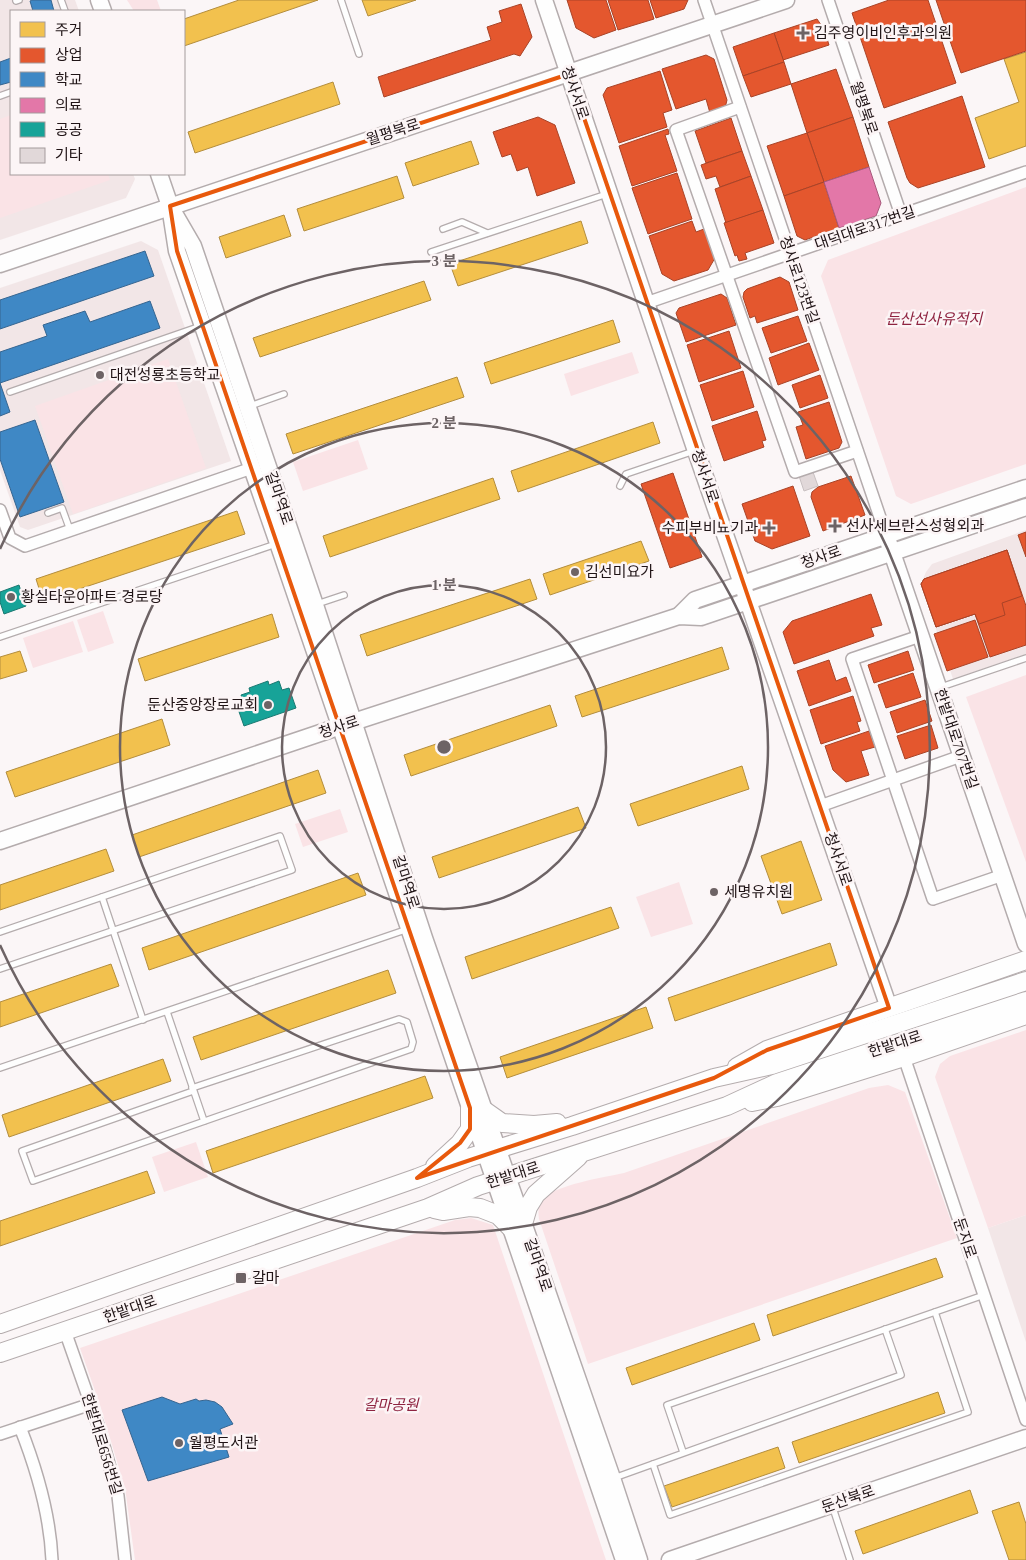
<svg xmlns="http://www.w3.org/2000/svg" width="1026" height="1560" font-family="'Times New Roman','Noto Sans KR',serif">
  <rect width="100%" height="100%" fill="#fbf6f7"/>
  <g fill="#f2e6e7">
    <path d="M0 0H75L79 11H11V174H133L135 179 126 198 0 240Z"/>
    <path d="M141 241 158 250 231 461 28 530 20 527 0 470V288Z"/>
    <path d="M1026 530V654L953 679 922 588V581L926 572 932 564Z"/>
    <path d="M1026 1215V1342L988 1228Z"/>
  </g>
  <g fill="#fae3e6">
    <path d="M127 0H157L161 11H134Z"/>
    <path d="M11 115V174H108L110 180 0 218V119Z"/>
    <path d="M1026 187V464L911 504 896 496 821 276 828 260Z"/>
    <path d="M632 352 639 373 571 396 564 374Z"/>
    <path d="M168 359 206 468 73 514 35 406Z"/>
    <path d="M358 440 368 469 303 491 293 462Z"/>
    <path d="M103 611 114 643 88 652 77 620Z"/>
    <path d="M73 621 83 652 33 668 23 638Z"/>
    <path d="M1026 675V862L966 697Z"/>
    <path d="M340 809 348 832 303 847 295 824Z"/>
    <path d="M679 882 693 924 651 937 636 897Z"/>
    <path d="M1026 1030V1215L988 1228 935 1077 940 1064 950 1056Z"/>
    <path d="M888 1085 905 1092 957 1238 588 1364 539 1219C538 1213 538 1205 542 1200 553 1185 606 1177 624 1173L869 1088Z"/>
    <path d="M196 1142 208 1177 164 1192 152 1157Z"/>
    <path d="M471 1218 493 1225 606 1560H135L125 1488 100 1405 80 1348 455 1220Z"/>
  </g>
  <g fill="#f2c14e" stroke="#b38d3d">
    <path d="M239 0H318L184 46V19Z"/>
    <path d="M362 0H416L368 16Z"/>
    <path d="M1026 52V146L989 159 975 118 1019 102 1004 59Z"/>
    <path d="M333 82 340 104 195 153 188 132Z"/>
    <path d="M471 141 479 164 413 186 405 163Z"/>
    <path d="M397 176 404 198 304 231 297 209Z"/>
    <path d="M284 215 291 236 226 258 219 237Z"/>
    <path d="M581 221 588 243 458 286 450 264Z"/>
    <path d="M424 281 431 300 260 357 253 338Z"/>
    <path d="M613 320 620 342 491 384 484 363Z"/>
    <path d="M457 377 464 397 293 454 286 434Z"/>
    <path d="M653 422 660 443 518 492 511 471Z"/>
    <path d="M493 478 500 499 330 557 323 536Z"/>
    <path d="M237 511 245 534 43 601 36 579Z"/>
    <path d="M641 541 649 561 550 595 543 574Z"/>
    <path d="M530 579 537 599 367 656 360 635Z"/>
    <path d="M272 614 279 637 145 681 138 659Z"/>
    <path d="M722 647 729 669 582 717 575 696Z"/>
    <path d="M20 651 27 671 0 679V657Z"/>
    <path d="M550 705 557 726 411 776 404 755Z"/>
    <path d="M162 719 170 745 15 797 6 772Z"/>
    <path d="M742 766 749 789 638 826 630 804Z"/>
    <path d="M318 770 326 793 139 857 132 835Z"/>
    <path d="M578 807 586 828 439 878 432 857Z"/>
    <path d="M801 841 822 900 782 914 761 856Z"/>
    <path d="M106 849 114 871 0 910V885Z"/>
    <path d="M358 873 366 895 149 970 142 948Z"/>
    <path d="M611 907 619 928 472 979 465 957Z"/>
    <path d="M830 943 837 965 675 1021 668 998Z"/>
    <path d="M111 964 119 986 0 1027V1002Z"/>
    <path d="M388 970 396 993 201 1060 193 1037Z"/>
    <path d="M646 1007 653 1028 507 1078 500 1057Z"/>
    <path d="M163 1059 171 1081 9 1137 2 1115Z"/>
    <path d="M425 1076 433 1098 213 1173 206 1151Z"/>
    <path d="M147 1171 155 1193 0 1246V1221Z"/>
    <path d="M936 1258 943 1277 773 1336 767 1315Z"/>
    <path d="M754 1323 760 1340 632 1385 626 1368Z"/>
    <path d="M938 1392 945 1413 799 1463 792 1442Z"/>
    <path d="M778 1447 785 1468 672 1507 664 1486Z"/>
    <path d="M970 1490 978 1513 863 1554 855 1531Z"/>
    <path d="M1019 1502 1026 1524V1560H1009L992 1511Z"/>
  </g>
  <g fill="#e4572e" stroke="#a94327">
    <path d="M567 0H606L616 30 594 38 576 28Z"/>
    <path d="M608 0H648L654 19 618 30Z"/>
    <path d="M650 0H688L684 9 656 18Z"/>
    <path d="M889 0H928L956 83 884 108 852 13Z"/>
    <path d="M936 0H1026V51L961 73Z"/>
    <path d="M521 4 532 37 520 56 514 54 384 97 378 77 491 40 487 27 502 22 499 11Z"/>
    <path d="M817 19 824 29 829 45 783 60 774 33Z"/>
    <path d="M774 33 784 62 743 76 733 47Z"/>
    <path d="M706 55 714 59 727 100 725 108 710 113 706 99 676 109 662 69Z"/>
    <path d="M784 62 791 84 751 97 743 76Z"/>
    <path d="M836 69 853 117 807 133 791 84Z"/>
    <path d="M660 71 672 110 663 113 667 127 619 143 603 95 607 88Z"/>
    <path d="M962 96 985 167 918 188 910 183 907 178 888 122Z"/>
    <path d="M538 117 555 125 575 183 537 196 528 167 517 171 511 154 502 157 493 132Z"/>
    <path d="M853 117 869 167 824 182 807 133Z"/>
    <path d="M731 118 742 151 706 163 695 131Z"/>
    <path d="M668 129 669 134 665 135 677 171 632 186 619 146Z"/>
    <path d="M807 133 824 182 784 196 767 146Z"/>
    <path d="M742 151 751 176 720 187 716 176 706 179 701 165Z"/>
    <path d="M677 173 692 219 648 234 632 188Z"/>
    <path d="M751 176 763 210 726 223 715 189Z"/>
    <path d="M824 182 839 228 805 240 797 236 784 196Z"/>
    <path d="M763 210 774 243 745 253 747 259 739 261 737 255 735 256 724 223Z"/>
    <path d="M692 221 696 232 704 229 715 258 708 270 674 281 662 274 649 236Z"/>
    <path d="M780 277 789 282 798 310 757 323 755 316 750 318 743 297 744 292 747 289Z"/>
    <path d="M721 294 727 298 736 325 686 342 676 313 679 308Z"/>
    <path d="M798 316 807 341 771 353 762 328Z"/>
    <path d="M729 331 741 368 699 382 687 345Z"/>
    <path d="M809 343 819 370 778 385 769 358Z"/>
    <path d="M743 371 754 407 712 421 700 385Z"/>
    <path d="M820 375 828 398 800 408 792 385Z"/>
    <path d="M829 402 842 442 839 448 806 459 796 427 803 425 798 412Z"/>
    <path d="M757 411 766 440 762 441 764 447 724 461 712 426Z"/>
    <path d="M673 473 702 557 670 568 641 484Z"/>
    <path d="M851 476 865 515 823 531 811 497 812 492 818 487Z"/>
    <path d="M793 486 810 536 772 549 755 541 742 504Z"/>
    <path d="M1026 532V557L1018 535Z"/>
    <path d="M1007 550 1026 606V645L990 657 975 614 936 627 921 584 924 579Z"/>
    <path d="M1007 550 1022 596 1002 603 1005 615 979 624 975 614 936 627 921 584 924 579Z"/>
    <path d="M871 594 882 625 871 628 874 636 794 664 783 632 792 621Z"/>
    <path d="M975 620 988 657 947 671 934 634Z"/>
    <path d="M908 651 914 670 874 683 868 665Z"/>
    <path d="M829 660 836 681 846 677 851 691 809 706 797 671Z"/>
    <path d="M913 673 921 697 886 708 878 685Z"/>
    <path d="M853 696 861 721 857 722 860 731 821 744 810 710Z"/>
    <path d="M925 700 932 721 897 733 890 712Z"/>
    <path d="M931 725 938 748 905 759 897 736Z"/>
    <path d="M869 731 875 747 861 751 869 775 846 782 833 770 825 746Z"/>
  </g>
  <g fill="#3f88c5" stroke="#366590">
    <path d="M32 0H51L54 11H33L30 1Z"/>
    <path d="M11 58V82L0 85V62Z"/>
    <path d="M145 251 154 276 0 329V300Z"/>
    <path d="M150 301 160 328 0 383 10 412 0 416V352L47 336 43 325 85 311 90 322Z"/>
    <path d="M35 420 64 502 20 517 0 459V432Z"/>
    <path d="M162 1397 180 1404 196 1399 199 1401 206 1400 215 1402 222 1407 233 1424 220 1429 229 1457 148 1481 122 1410Z"/>
  </g>
  <path fill="#e377a8" stroke="#a8597c" d="M869 167 881 203 876 216 839 228 824 182Z"/>
  <g fill="#17a398" stroke="#1a7871">
    <path d="M19 585 26 606 4 614 0 602V592Z"/>
    <path d="M268 681 269 685 279 681 282 690 289 688 296 708 244 726 237 706 244 703 241 695 250 692 249 688Z"/>
  </g>
  <path fill="#e1d8d9" stroke="#c8c0c1" d="M813 472 818 486 804 491 799 476Z"/>
  <g fill="none" stroke-linecap="round" stroke-linejoin="round">
    <defs>
      <g id="lane">
        <path d="M61 0 65 11"/>
        <path d="M341 0 359 54"/>
        <path d="M16 1 19 0"/>
        <path d="M0 96 11 92"/>
        <path d="M443 229 462 222 487 233"/>
        <path d="M431 252 607 194"/>
        <path d="M10 392 201 326"/>
        <path d="M250 406 284 394"/>
        <path d="M620 486 626 474 694 451"/>
        <path d="M48 513 62 508 70 530"/>
        <path d="M317 604 344 595"/>
        <path d="M0 637 276 544"/>
        <path d="M941 687 1026 658"/>
        <path d="M102 897 143 1020"/>
        <path d="M0 932 280 836 292 870 0 969"/>
        <path d="M167 1012 204 1121"/>
        <path d="M0 1068 408 929"/>
        <path d="M192 1088 399 1019 407 1022 413 1042 411 1049 33 1181 22 1151 193 1091"/>
        <path d="M683 1452 667 1405 984 1295"/>
        <path d="M653 1464 670 1515 968 1412 935 1312"/>
        <path d="M614 1478 901 1375 885 1329"/>
        <path d="M832 1505 850 1560"/>
      </g>
      <g id="street">
        <path d="M704 0 886 535"/>
        <path d="M828 0 901 215"/>
        <path d="M740 107 676 130 795 472 857 451"/>
        <path d="M646 303 1026 172"/>
        <path d="M0 510 10 538 25 546 252 468"/>
        <path d="M920 636 852 659 933 899 1003 875"/>
        <path d="M820 806 961 756"/>
        <path d="M904 1057 1026 1420"/>
        <path d="M65 1331 98 1425 118 1496 125 1560"/>
        <path d="M20 1427C37 1470 50 1514 52 1560"/>
        <path d="M0 1434 91 1404"/>
      </g>
      <g id="secondary">
        <path d="M99 0 103 11"/>
        <path d="M544 0 696 451 889 1008"/>
        <path d="M159 174 170 206 177 251 278 543 624 1560"/>
        <path d="M175 215 193 246 315 605 424 938 612 1478 639 1560"/>
        <path d="M0 264 786 0"/>
        <path d="M886 535 1026 944"/>
        <path d="M679 616 695 600 1026 488"/>
        <path d="M0 841 341 726 679 616 701 617 1026 507"/>
        <path d="M670 1560 1026 1438"/>
      </g>
      <g id="primary">
        <path d="M737 1067 767 1050 1026 960"/>
        <path d="M752 1102 777 1097 904 1057 1026 1015"/>
        <path d="M485 1111 502 1123 534 1125 557 1123"/>
        <path d="M435 1166 460 1143 470 1129V1108"/>
        <path d="M434 1209 443 1211 469 1207 480 1208 498 1215 512 1229"/>
        <path d="M523 1224 528 1207 536 1194 578 1157"/>
        <path d="M0 1324 417 1178 468 1158 572 1126 714 1078 772 1065 1026 981"/>
        <path d="M0 1353 428 1208 478 1186 727 1106 777 1083 1026 1001"/>
      </g>
    </defs>
    <use href="#lane" stroke="#b4acad" stroke-width="8"/>
    <use href="#street" stroke="#b4acad" stroke-width="14"/>
    <use href="#secondary" stroke="#b4acad" stroke-width="19"/>
    <use href="#primary" stroke="#b4acad" stroke-width="20"/>
    <use href="#lane" stroke="#fefefe" stroke-width="5.5"/>
    <use href="#street" stroke="#fefefe" stroke-width="11"/>
    <use href="#secondary" stroke="#fefefe" stroke-width="16"/>
    <use href="#primary" stroke="#fefefe" stroke-width="18"/>
  </g>
  <path fill="none" stroke="#e8590c" stroke-width="4" stroke-linejoin="round" d="M569 74 889 1008 767 1050 714 1078 417 1178 460 1143 470 1129V1108L177 251 170 206Z"/>
  <g fill="none" stroke="#6d6365" stroke-width="2.5">
    <circle cx="444" cy="747" r="162"/>
    <circle cx="444" cy="747" r="324"/>
    <path d="M0 549A486 486 0 1 1 0 945"/>
  </g>
  <g fill="#6d6365" stroke="#fcf5f6" stroke-width="2">
    <path d="M800.5 25.5h5v5h5v5h-5v5h-5v-5h-5v-5h5z"/>
    <circle cx="100" cy="375" r="5"/>
    <path d="M832.5 518.5h5v5h5v5h-5v5h-5v-5h-5v-5h5z"/>
    <path d="M766.5 520.5h5v5h5v5h-5v5h-5v-5h-5v-5h5z"/>
    <circle cx="575" cy="572" r="5"/>
    <circle cx="11" cy="597" r="5"/>
    <circle cx="268" cy="705" r="5"/>
    <circle cx="714" cy="892" r="5"/>
    <rect x="235" y="1272" width="12" height="12" rx="2.5"/>
    <circle cx="179" cy="1443" r="5"/>
  </g>
  <g text-anchor="middle" stroke-width="5" stroke-linejoin="round" paint-order="stroke">
    <g font-size="15" fill="#201416" stroke="#fcf5f6" text-anchor="start">
      <text x="814" y="38">김주영이비인후과의원</text>
      <text x="110" y="380">대전성룡초등학교</text>
      <text x="846" y="531">선사세브란스성형외과</text>
      <text x="758" y="533" text-anchor="end">수피부비뇨기과</text>
      <text x="585" y="577">김선미요가</text>
      <text x="21" y="602">황실타운아파트 경로당</text>
      <text x="258" y="710" text-anchor="end">둔산중앙장로교회</text>
      <text x="724" y="897">세명유치원</text>
      <text x="252" y="1283">갈마</text>
      <text x="189" y="1448">월평도서관</text>
    </g>
    <g font-size="15" fill="#201416" stroke="#fcf5f6">
      <text transform="translate(575 93) rotate(71)" y="5">청사서로</text>
      <text transform="translate(864 108) rotate(71)" y="5">월평북로</text>
      <text transform="translate(393 132) rotate(-18)" y="5">월평북로</text>
      <text transform="translate(865 228) rotate(-19)" y="5">대덕대로317번길</text>
      <text transform="translate(799 280) rotate(71)" y="5">청사로123번길</text>
      <text transform="translate(705 476) rotate(71)" y="5">청사서로</text>
      <text transform="translate(279 498) rotate(71)" y="5">갈마역로</text>
      <text transform="translate(821 557) rotate(-19)" y="5">청사로</text>
      <text transform="translate(339 727) rotate(-18)" y="5">청사로</text>
      <text transform="translate(956 739) rotate(71)" y="5">한밭대로707번길</text>
      <text transform="translate(838 859) rotate(71)" y="5">청사서로</text>
      <text transform="translate(406 882) rotate(72)" y="5">갈마역로</text>
      <text transform="translate(895 1044) rotate(-18)" y="5">한밭대로</text>
      <text transform="translate(513 1175) rotate(-18)" y="5">한밭대로</text>
      <text transform="translate(965 1238) rotate(71)" y="5">둔지로</text>
      <text transform="translate(538 1265) rotate(71)" y="5">갈마역로</text>
      <text transform="translate(130 1309) rotate(-19)" y="5">한밭대로</text>
      <text transform="translate(102 1444) rotate(73)" y="5">한밭대로656번길</text>
      <text transform="translate(848 1499) rotate(-19)" y="5">둔산북로</text>
    </g>
    <g font-size="15" font-style="italic" fill="#8e2441" stroke="#fcf5f6">
      <text x="934" y="324">둔산선사유적지</text>
      <text x="391" y="1410">갈마공원</text>
    </g>
  </g>
  <circle cx="444" cy="747" r="8" fill="#6d6365" stroke="#fcf5f6" stroke-width="2.5"/>
  <g font-size="15" text-anchor="middle" font-weight="bold" fill="#6d6365" stroke="#fcf5f6" stroke-width="5" stroke-linejoin="round" paint-order="stroke">
    <text x="444" y="266">3 분</text>
    <text x="444" y="428">2 분</text>
    <text x="444" y="590">1 분</text>
  </g>
  <rect x="10" y="10" width="175" height="165" fill="#fcf5f6" stroke="#a49b9c"/>
  <rect x="20" y="22" width="25" height="15" fill="#f2c14e" stroke="#a49b9c"/>
  <text x="55" y="35" font-size="15" fill="#201416">주거</text>
  <rect x="20" y="48" width="25" height="15" fill="#e4572e" stroke="#a49b9c"/>
  <text x="55" y="60" font-size="15" fill="#201416">상업</text>
  <rect x="20" y="72" width="25" height="15" fill="#3f88c5" stroke="#a49b9c"/>
  <text x="55" y="85" font-size="15" fill="#201416">학교</text>
  <rect x="20" y="98" width="25" height="15" fill="#e377a8" stroke="#a49b9c"/>
  <text x="55" y="110" font-size="15" fill="#201416">의료</text>
  <rect x="20" y="122" width="25" height="15" fill="#17a398" stroke="#a49b9c"/>
  <text x="55" y="135" font-size="15" fill="#201416">공공</text>
  <rect x="20" y="148" width="25" height="15" fill="#e1d8d9" stroke="#a49b9c"/>
  <text x="55" y="160" font-size="15" fill="#201416">기타</text>
</svg>
